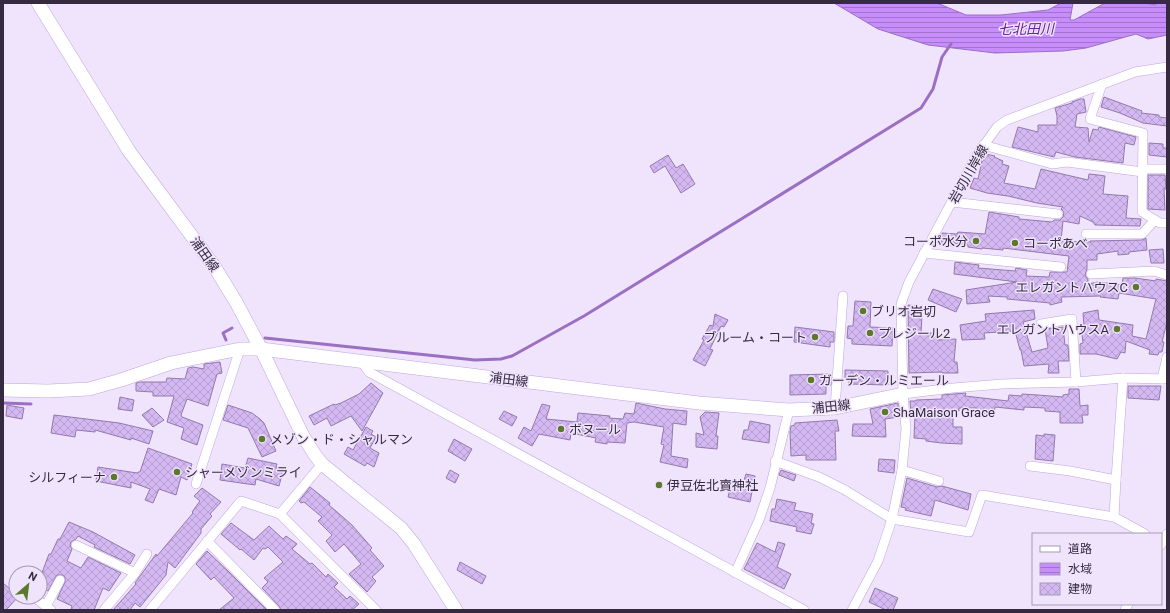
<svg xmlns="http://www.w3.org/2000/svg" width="1170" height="613" font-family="Roboto,'Noto Sans JP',sans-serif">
  <defs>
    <pattern id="water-rules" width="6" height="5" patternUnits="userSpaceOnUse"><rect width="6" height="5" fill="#c68dfb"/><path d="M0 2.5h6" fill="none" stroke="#a273cd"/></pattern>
    <pattern id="building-cross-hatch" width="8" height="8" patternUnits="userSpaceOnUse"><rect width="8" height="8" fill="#d4b8f1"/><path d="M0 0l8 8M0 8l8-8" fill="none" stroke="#b79ed0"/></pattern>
  </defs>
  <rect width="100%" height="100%" fill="#efe4fb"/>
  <path fill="url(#water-rules)" stroke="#9b6fc3" d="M834 3H937L966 15H1001L1048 10 1061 3H1073L1070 20H1074L1105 3H1144L1156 5 1155 3H1167V35L1148 39 1136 34 1086 48 1063 51 995 53 928 45 878 29Z"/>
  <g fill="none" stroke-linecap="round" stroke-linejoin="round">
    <g stroke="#9b6fc3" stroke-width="3">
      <path d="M265 338 475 360 501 359 512 356 584 316 921 108 933 89 942 57 951 44"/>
      <path d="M226 340 223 333 232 328"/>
      <path d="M3 403 31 404"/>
    </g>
  </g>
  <g fill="url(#building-cross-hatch)" stroke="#9379ae">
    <path d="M1104 97 1142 111 1141 113 1159 115V117L1167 118V126L1143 123 1120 113 1101 107Z"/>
    <path d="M1080 99H1084L1086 112 1077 114 1075 127 1088 128 1089 142 1093 129 1098 130 1099 127 1136 137 1134 145 1125 143 1123 163 1075 157 1056 152 1054 157 1012 147 1018 127 1038 132V125H1057V116L1055 108 1072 103V102Z"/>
    <path d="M1149 143 1163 144V148H1167V157L1149 155Z"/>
    <path d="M986 154 995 156 994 157 1003 161 1002 164 1009 166 1004 183 1035 189 1041 169 1088 180 1089 174 1098 175 1105 176 1103 194 1128 196 1126 218 1141 219 1140 226 1095 225 1093 222 1080 216 1079 224 1063 221 1061 241 1091 242 1090 241 1142 240 1146 238 1147 250 1129 252V254L1118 255V251L1097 254V260H1087V269L1085 275 1088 279V284L1098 282 1122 285 1123 278H1135L1156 281V279L1167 281V322L1162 342H1164L1162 352H1159L1158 355 1149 354 1150 350 1126 341 1125 353 1121 352 1117 359 1096 354H1080V344L1083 343 1081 326H1084L1083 313 1098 310 1099 320 1133 325 1132 336 1146 339 1156 299 1119 293 1118 299 1100 297 1101 296 1061 297 1062 302 1050 305V303L1007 299V297L988 296 990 302 967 304 966 290 1017 282 954 274 955 262 979 265 978 268 1015 271 1016 268 1027 270 1026 276 1049 277 1050 272H1067L1069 256 1003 248V250L982 248V249L968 247V245L954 243 953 246 941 244 942 233 957 234 958 232 985 234 989 212 1019 217V219L1052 222 1054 220H1060L1063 217 1064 212 1061 209 1063 207 1037 203 1008 196 987 193 970 188 974 178 978 179 982 161H981Z"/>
    <path d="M668 155 676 168 683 164 695 184 681 193 665 166 654 173 650 166Z"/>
    <path d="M1148 175H1165L1166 189H1164L1165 210 1148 209Z"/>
    <path d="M1163 249 1164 263H1151L1149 250Z"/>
    <path d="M933 289 962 299 956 312 928 300Z"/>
    <path d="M855 301 871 302 870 327 893 328 892 346 852 344V339L847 338 848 326H853Z"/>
    <path d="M908 305 917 306 916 313 922 315 921 333H937V340L956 339 954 362H957L958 373H942V372L909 373Z"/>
    <path d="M1034 310 1035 319 1023 322 1032 352 1048 348 1045 329 1063 327 1065 345H1068L1069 361H1058L1059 373H1048L1049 364 1024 366 1021 350H1020L1015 331 984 333 985 339 962 340 960 325 986 321 985 314Z"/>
    <path d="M715 314 728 320 724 327 721 326 710 349 713 350 705 366 693 360 704 340 702 339 710 325 713 326Z"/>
    <path d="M795 327 834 332V342H830V347L794 342Z"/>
    <path d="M220 362 222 373 217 374 208 406 187 399 181 415 182 417 203 425 197 445 181 439 184 428 167 422 174 396H153V392L136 391V383L140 382H166L167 378 185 379 188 368 193 367 204 369V364Z"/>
    <path d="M845 370 888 371V385L849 384V378H845Z"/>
    <path d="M831 374V385H826V394L790 395V375Z"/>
    <path d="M371 383 383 393 362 431 351 416 331 426 327 418 314 425 309 416 334 404 335 405 341 403 359 394Z"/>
    <path d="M1128 386H1161L1159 400 1128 398Z"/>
    <path d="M1069 389H1079L1080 406 1088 405V415H1082L1083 423H1060V412L1045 411V408L1024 407V410L995 407 994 415 977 413V408H959V411H953V427H962V444L941 443 926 441V439L914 438 915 415 911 416 910 401H916V400L942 399V395L966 393 965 396 1008 401 1009 395 1022 396V394L1038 395 1063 397V395L1069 394Z"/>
    <path d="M120 397 134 400 132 411 118 409Z"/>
    <path d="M636 403 665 409 687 411 686 425 673 423 671 456 688 459 687 468 660 462 664 445 661 444 664 427 634 422 627 423 625 443 607 442V444L595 442 596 438 571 433 570 440 539 434 532 446 518 438 524 427 531 431 542 404 550 406 546 419 577 422 578 413 610 416 609 418 623 419 625 413 634 414Z"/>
    <path d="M898 403 899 417 885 419 886 437 852 436 853 424H873L870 409Z"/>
    <path d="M7 405 24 408 22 419 6 416Z"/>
    <path d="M228 405 252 413 260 419 264 423 276 451 262 457 248 428 223 420Z"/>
    <path d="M152 408 164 420 153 427 142 415Z"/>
    <path d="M504 411 517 417 512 426 499 419Z"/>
    <path d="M705 412 719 413 716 436H718L717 449 696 447V433L704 435 700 417Z"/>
    <path d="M54 415 119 423 153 431 149 444 131 438V440L95 430V432L76 430 75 437 51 433Z"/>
    <path d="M837 420 839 431H835L836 460H806V455L791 456 790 432 791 426 795 425V423Z"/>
    <path d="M750 421 770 425 769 443 742 439 744 430H748Z"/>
    <path d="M366 427 373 431 371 434 376 437 370 448 379 453 374 467 367 463 365 466 344 454 348 447 353 450Z"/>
    <path d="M1044 434 1055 435 1053 461 1035 459 1036 435 1044 436Z"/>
    <path d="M454 439 472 449 465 461 448 451Z"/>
    <path d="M148 448 192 464 187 480 181 477 176 495 159 489 153 503 145 500 150 489 131 482V488L96 481 98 467 137 473 138 472H140Z"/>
    <path d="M248 458 277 464 276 467 283 471 279 486 256 479 255 485 220 480 222 464 245 468Z"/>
    <path d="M879 459 895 460 894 473 878 471Z"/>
    <path d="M450 470 459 475 455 483 446 478Z"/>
    <path d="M781 470 796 475 794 481 779 475Z"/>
    <path d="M746 474 755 476 750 502 728 497 731 485 742 487Z"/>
    <path d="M907 478 937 487 942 486 971 494 968 510 935 500 931 516 905 510 906 508 901 507Z"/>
    <path d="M310 487 330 503 329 505 352 525 372 548 370 550 384 566 372 577 376 581 367 592 349 574 361 564 344 544 335 552 326 541 332 535 318 521 322 517 304 502 301 503 299 501Z"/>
    <path d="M202 488 221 502 210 514 212 516 201 529V533L175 568 168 562 166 575 140 607 135 603 130 610H113L136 584 135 583 156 554 157 556 193 513 192 512 200 501 194 496Z"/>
    <path d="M777 499 796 503 794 510 813 514 811 523 814 524 811 534 796 531 797 527 770 521 772 509H775Z"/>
    <path d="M69 522 93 532 135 555 130 564 94 547 95 545 78 536 76 539 71 542 70 546 72 549 67 561 81 568 88 557 121 573 109 591 103 588 94 610H71L72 606 57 599 65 582V577L62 575H57L48 591 40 586V578L49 554H51L58 539H60Z"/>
    <path d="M231 523 254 540 269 526 283 539 286 536 297 544 292 549 310 564 312 563 326 577 328 574 338 583 334 587 347 599 350 596 359 604 352 610H281L279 606 262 588 268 582 264 578 283 562 268 547 265 549 263 548 254 560 241 549 240 550 221 534Z"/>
    <path d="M778 542 785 544 777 567 791 574 784 589 744 569 757 543 775 552Z"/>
    <path d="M207 551 229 572 267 610H219L234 598 214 577 211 580 196 564Z"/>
    <path d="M460 562 486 576 482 584 457 570Z"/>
    <path d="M3 583 16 594V597H18L6 610H3Z"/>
    <path d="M875 588 898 598 893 610H886L869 602Z"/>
  </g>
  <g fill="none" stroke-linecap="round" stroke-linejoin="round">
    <defs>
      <g id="street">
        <path d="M1102 84 1090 119 1143 133 1142 212 1160 223H1167"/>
        <path d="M983 145 1052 164 1067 162 1143 172"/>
        <path d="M1143 169H1167"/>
        <path d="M952 202 1058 214"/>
        <path d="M1086 234H1142L1155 220"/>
        <path d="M924 253 1061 267"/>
        <path d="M1091 274 1154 271 1167 275"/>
        <path d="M1041 324 1072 319 1076 382"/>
        <path d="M360 360 369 372 804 610"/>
        <path d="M1162 379 1167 357"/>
        <path d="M903 394 953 388 1002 384 1076 382 1123 378 1167 379"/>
        <path d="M835 408 843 296"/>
        <path d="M775 461 819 477 845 490 892 519 969 532 982 495 1114 517 1145 534"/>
        <path d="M1030 466 1070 471 1116 480"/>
        <path d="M902 470 939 481"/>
        <path d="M196 484 240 349"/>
        <path d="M280 514 322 464"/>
        <path d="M1114 517 1116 480 1123 378"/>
        <path d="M207 541 275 610"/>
        <path d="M76 545 135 573"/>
        <path d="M1161 545 1167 534"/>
        <path d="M735 573 759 520 770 488 789 410"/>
        <path d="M34 597 51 610"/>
        <path d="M46 606 60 580"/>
        <path d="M104 610 135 573 147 554"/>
        <path d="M150 610 241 501 280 514 376 610"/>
        <path d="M852 610 878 561 892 519 902 470 906 429 903 394 901 304 909 282 975 158 997 127 1007 120 1135 72 1167 67"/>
        <path d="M1125 610 1128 604"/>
      </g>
      <g id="secondary">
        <path d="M38 3 129 151 214 266 236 302 261 349 303 436 315 455 322 464 401 528 414 544 456 610"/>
        <path d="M3 390 48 391 89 389 121 380 171 363 240 349H261L699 403 789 410 835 408 903 394"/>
      </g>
    </defs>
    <use href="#street" stroke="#c0a5dd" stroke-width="10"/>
    <use href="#secondary" stroke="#c0a5dd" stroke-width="14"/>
    <use href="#street" stroke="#fff" stroke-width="9"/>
    <use href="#secondary" stroke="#fff" stroke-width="13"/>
  </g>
  <g fill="#5c782d" stroke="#efe4fb" stroke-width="1.5">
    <circle cx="976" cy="241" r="4"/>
    <circle cx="1015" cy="243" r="4"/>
    <circle cx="1136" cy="287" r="4"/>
    <circle cx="863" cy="311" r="4"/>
    <circle cx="1117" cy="329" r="4"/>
    <circle cx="870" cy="333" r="4"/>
    <circle cx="815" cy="337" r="4"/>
    <circle cx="811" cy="380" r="4"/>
    <circle cx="885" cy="412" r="4"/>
    <circle cx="561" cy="429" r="4"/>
    <circle cx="262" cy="439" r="4"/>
    <circle cx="177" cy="472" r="4"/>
    <circle cx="114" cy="477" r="4"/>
    <circle cx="659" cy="485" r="4"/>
  </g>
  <g text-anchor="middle" stroke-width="3" stroke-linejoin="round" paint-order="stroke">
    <g font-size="13" fill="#362a41" stroke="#efe4fb">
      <text transform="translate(968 174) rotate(-60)" y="5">岩切川岸線</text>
      <text transform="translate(205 254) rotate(55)" y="5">浦田線</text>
      <text transform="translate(509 379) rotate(7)" y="5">浦田線</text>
      <text transform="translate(831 406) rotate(-6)" y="5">浦田線</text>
    </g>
    <g font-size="13" fill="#362a41" stroke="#efe4fb" text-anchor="start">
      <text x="968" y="246" text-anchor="end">コーポ水分</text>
      <text x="1023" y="248">コーポあべ</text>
      <text x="1128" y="292" text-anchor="end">エレガントハウスC</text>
      <text x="871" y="316">ブリオ岩切</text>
      <text x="1109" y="334" text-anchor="end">エレガントハウスA</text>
      <text x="878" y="338">プレジール2</text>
      <text x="807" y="342" text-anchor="end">ブルーム・コート</text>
      <text x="819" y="385">ガーデン・ルミエール</text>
      <text x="893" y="417">ShaMaison Grace</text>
      <text x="569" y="434">ボヌール</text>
      <text x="270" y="444">メゾン・ド・シャルマン</text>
      <text x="185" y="477">シャーメゾンミライ</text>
      <text x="106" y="482" text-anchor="end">シルフィーナ</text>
      <text x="667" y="490">伊豆佐北賣神社</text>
    </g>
    <g font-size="14" font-style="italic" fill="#6d20a1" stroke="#efe4fb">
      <text transform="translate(1026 29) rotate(-1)" y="5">七北田川</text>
    </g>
  </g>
  <rect width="1170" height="613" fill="none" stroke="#362a41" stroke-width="8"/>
  <rect x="1032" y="533" width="130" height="72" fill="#efe4fb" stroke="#a59ab1"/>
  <rect x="1040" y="546" width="20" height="6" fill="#ffffff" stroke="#a59ab1"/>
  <text x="1068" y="553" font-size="12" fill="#362a41">道路</text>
  <rect x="1040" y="563" width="20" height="12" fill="url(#water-rules)" stroke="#a59ab1"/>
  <text x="1068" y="573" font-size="12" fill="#362a41">水域</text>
  <rect x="1040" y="583" width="20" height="12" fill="url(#building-cross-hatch)" stroke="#a59ab1"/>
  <text x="1068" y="593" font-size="12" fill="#362a41">建物</text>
  <g transform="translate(28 585) rotate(28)"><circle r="19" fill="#efe4fb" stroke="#a59ab1"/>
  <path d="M0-3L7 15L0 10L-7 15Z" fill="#5c782d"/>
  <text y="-6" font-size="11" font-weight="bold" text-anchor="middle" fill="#362a41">N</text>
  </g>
</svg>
